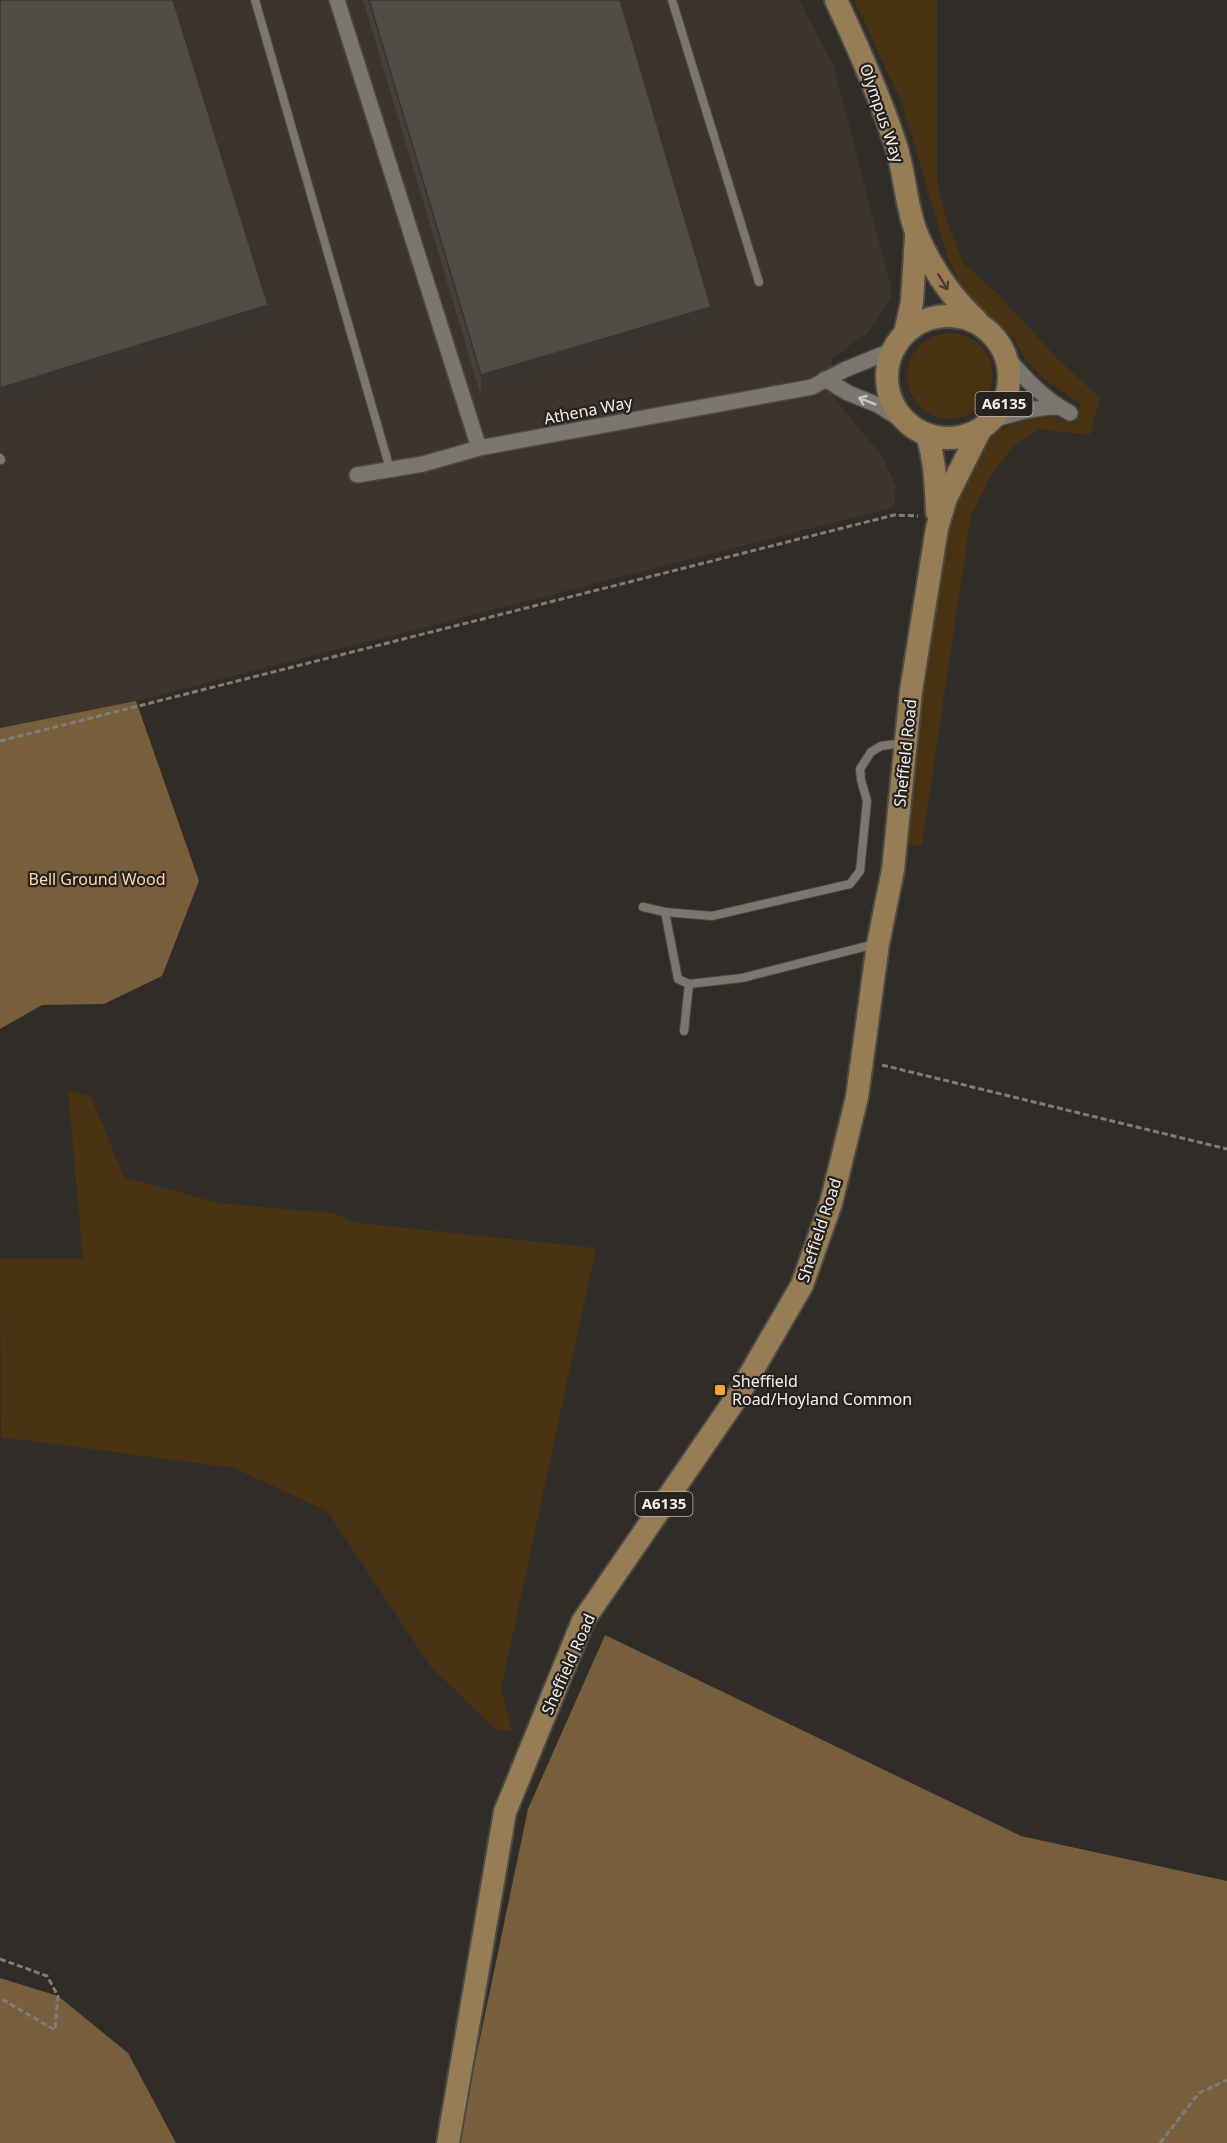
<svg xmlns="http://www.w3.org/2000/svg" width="1227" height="2143" font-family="'Noto Sans',sans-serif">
  <rect width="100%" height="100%" fill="#302c27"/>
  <path fill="#3d352b" d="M0 0H799L834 67 890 284V299L878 319 866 334 832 358 836 401 882 456 896 486 894 507 136 701 0 728Z"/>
  <g fill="#483212">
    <path d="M854 0H937V183L947 221 963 263 998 294 1059 360 1100 398 1090 435 1038 429 1013 446 989 479 971 515 922 845H906L916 726 944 520 983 447 995 433 1010 425 1035 417H1055L1072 424 1081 404 1045 380 1024 357 1015 340 995 320 968 300 954 283 958 279 948 258 902 103Z"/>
    <circle cx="950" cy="376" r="43"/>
    <path d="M68 1090 91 1097 124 1177 218 1203 333 1213 358 1223 596 1248 501 1689 512 1731 496 1730 431 1667 327 1511 234 1468 1 1437 0 1259H83Z"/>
  </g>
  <g fill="#775e3c">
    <path d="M136 701 199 881 162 976 104 1004 42 1005 0 1029V728Z"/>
    <path d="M605 1635 1021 1836 1227 1881V2143H458L528 1809Z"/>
    <path d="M0 1978 58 1996 128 2053 176 2143H0Z"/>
  </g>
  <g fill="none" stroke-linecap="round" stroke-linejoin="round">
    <defs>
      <g id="service">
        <path d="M255 0 390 469"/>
        <path d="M672 0 759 282"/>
        <path d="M0 458 1 460"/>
        <path d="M643 907 665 912 712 916 850 884 860 871 867 801 861 780 860 769 871 752 881 746 903 743"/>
        <path d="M665 912 678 979 689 984 742 978 875 944"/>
        <path d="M684 1031 689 984"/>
      </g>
      <g id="minor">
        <path d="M337 0 479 448"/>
        <path d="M1006 356C1025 379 1044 399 1070 413"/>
        <path d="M825 379 848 393 878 405 909 425"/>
        <path d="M993 420C1016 413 1035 407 1059 407"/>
        <path d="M357 475 423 464 479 448 812 387 844 370 893 350"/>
      </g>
      <g id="primary">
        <path d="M836 0C858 47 879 94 895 143 905 171 905 203 916 232 930 266 950 296 977 321"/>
        <circle cx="948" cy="377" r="61"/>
        <path d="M905 333 912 302 916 236"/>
        <path d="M927 435C935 460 936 485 937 512"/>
        <path d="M448 2143 505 1812 583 1621 737 1397 802 1285 831 1203 857 1097 878 944 893 870 911 691 937 528 946 498 980 430"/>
      </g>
    </defs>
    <use href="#service" stroke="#4d4944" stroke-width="10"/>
    <use href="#minor" stroke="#4d4944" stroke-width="18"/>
    <use href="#primary" stroke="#4d4944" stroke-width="26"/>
    <g stroke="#807d78" stroke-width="3" stroke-dasharray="6 3" stroke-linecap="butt">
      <path d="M0 741 894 515 918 516"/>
      <path d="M882 1065 1227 1149"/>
      <path d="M0 1959 47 1976 58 1996 55 2030 0 1998"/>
      <path d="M1160 2143 1199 2093 1227 2080"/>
    </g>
    <use href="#service" stroke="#7b7770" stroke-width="8"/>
    <use href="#minor" stroke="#7b7770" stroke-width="15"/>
    <use href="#primary" stroke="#977d56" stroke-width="22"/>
  </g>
  <path fill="#46413c" d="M363 0H620L711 328 481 396Z"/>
  <g fill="#393531">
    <path d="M268 305V327L0 409V388Z"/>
    <path d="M711 307V328L481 396V375Z"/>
  </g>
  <g fill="#514c46" stroke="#393531" stroke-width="1.5">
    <path d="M0 0H173L268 305 0 388Z"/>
    <path d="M369 0H620L711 307 481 375Z"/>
  </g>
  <defs><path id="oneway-shaft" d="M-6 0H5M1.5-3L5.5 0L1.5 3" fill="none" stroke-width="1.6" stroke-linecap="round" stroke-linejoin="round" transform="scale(1.5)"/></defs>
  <use stroke="#483d2e" href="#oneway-shaft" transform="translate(943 282) rotate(59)"/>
  <use stroke="#c9c6c1" href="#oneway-shaft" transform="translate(867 401) rotate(-158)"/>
  <rect fill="#eda83b" stroke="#26221d" stroke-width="2" x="714" y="1384" width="12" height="12" rx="3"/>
  <g text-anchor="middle" stroke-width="4.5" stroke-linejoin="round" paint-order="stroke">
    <g fill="#26221d" stroke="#b6b3af" stroke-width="1.5">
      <rect x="975.5" y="392" width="57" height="24" rx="4.5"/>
      <rect x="635.5" y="1492" width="57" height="24" rx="4.5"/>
    </g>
    <g font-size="15" font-weight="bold" fill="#f3f1ed">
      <text x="1004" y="409">A6135</text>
      <text x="664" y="1509">A6135</text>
    </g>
    <g font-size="16" fill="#f3f1ed" stroke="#26221d">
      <text transform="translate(882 113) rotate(71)" y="6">Olympus Way</text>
      <text transform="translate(588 410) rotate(-11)" y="6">Athena Way</text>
      <text transform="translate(905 753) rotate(-84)" y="6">Sheffield Road</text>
      <text transform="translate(819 1230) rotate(-72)" y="6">Sheffield Road</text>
      <text transform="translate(568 1664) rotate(-66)" y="6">Sheffield Road</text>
    </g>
    <g font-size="16" fill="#fcdaac" stroke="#26221d">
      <text x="97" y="885">Bell Ground Wood</text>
    </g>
    <g font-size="16" fill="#f3f1ed" stroke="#26221d" text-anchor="start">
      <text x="732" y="1387">Sheffield<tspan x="732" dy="18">Road/Hoyland Common</tspan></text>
    </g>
  </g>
</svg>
